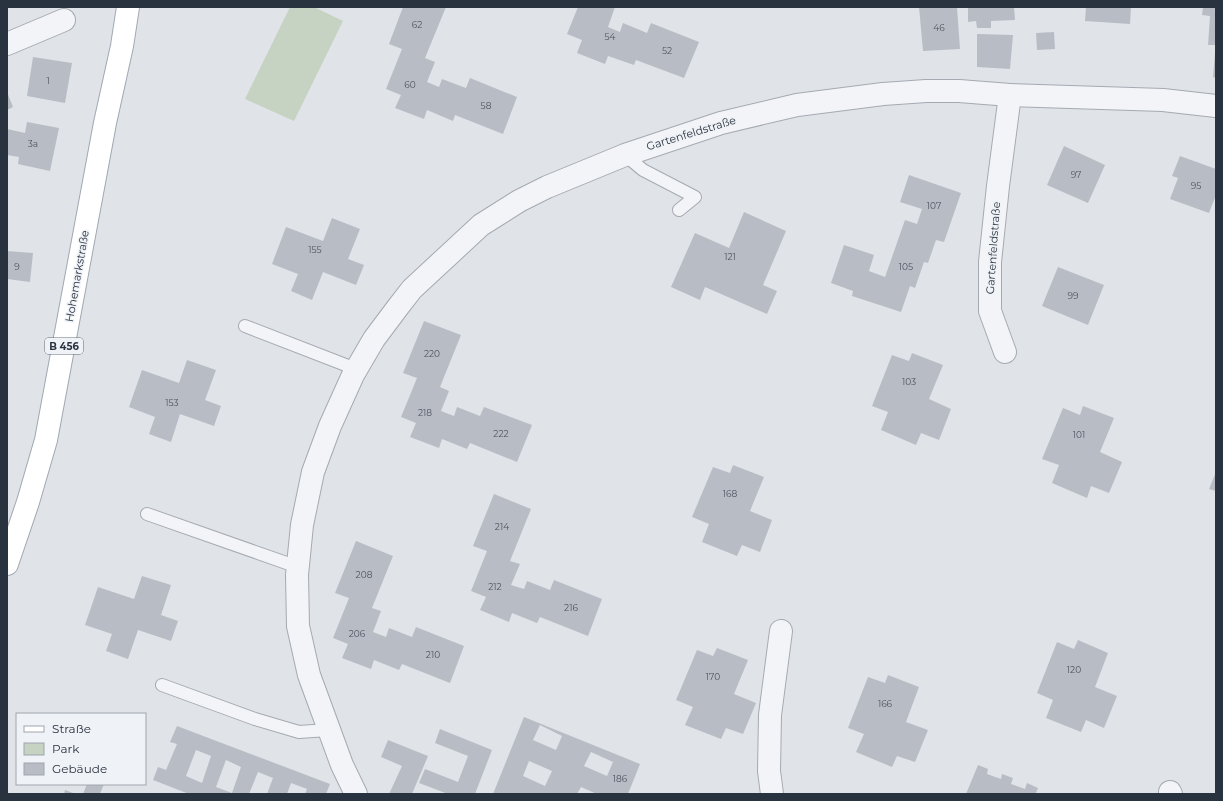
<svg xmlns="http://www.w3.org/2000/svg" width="1223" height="801" font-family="Montserrat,sans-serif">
  <rect width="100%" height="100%" fill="#e0e3e8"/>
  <path fill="#c6d2c2" d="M290 7H314L343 21 294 121 245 99Z"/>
  <g fill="#b8bdc5" fill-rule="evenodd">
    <path d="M403 7H446L425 58 435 62 427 82 439 87 442 79 466 88 470 78 517 97 503 134 455 115 453 121 427 110 424 119 395 108 401 95 386 89 402 49 389 44Z"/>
    <path d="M578 7H615L608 27 620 32 623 23 647 33 651 23 699 42 684 78 636 60 634 65 608 56 605 64 577 53 582 40 567 34Z"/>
    <path d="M919 7H957L960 49 923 51Z"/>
    <path d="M968 7H1014L1015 20 991 21V28H977L976 21 968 22Z"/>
    <path d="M1086 7H1131L1130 24 1085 21Z"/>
    <path d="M1203 7H1216V45H1208L1210 16 1202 15Z"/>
    <path d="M1054 32 1055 49 1037 50 1036 33Z"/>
    <path d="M977 34 1013 35 1010 69 977 67Z"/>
    <path d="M1215 53H1216V78L1213 77Z"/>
    <path d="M33 57 72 63 65 103 27 96Z"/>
    <path d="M7 92 13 107 7 110Z"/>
    <path d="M27 122 59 128 50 171 18 164 19 157 7 155V129L25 133Z"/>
    <path d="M1064 146 1105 165 1088 203 1047 185Z"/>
    <path d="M1180 156 1216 169V195L1209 213 1170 199 1178 178 1172 176Z"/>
    <path d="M909 175 961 193 944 242 936 240 928 263 924 262 915 288 910 286 901 312 852 296 853 291 831 283 844 245 874 255 869 271 885 277 905 220 917 224 922 209 900 202Z"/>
    <path d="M744 212 786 231 763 285 777 291 767 314 705 287 700 300 671 287 695 233 729 248Z"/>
    <path d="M332 218 360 229 348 259 364 265 356 285 323 272 312 300 291 291 298 274 272 264 286 227 323 241Z"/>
    <path d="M7 251 33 253 30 282 7 279Z"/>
    <path d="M1058 267 1104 285 1088 325 1042 306Z"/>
    <path d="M424 321 461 335 440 387 449 391 441 411 454 416 457 407 480 416 484 407 532 425 517 462 470 443 467 449 442 439 439 448 410 437 416 423 401 417 417 378 403 373Z"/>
    <path d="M912 353 943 365 929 399 951 409 939 440 921 433 916 445 881 430 888 412 872 406 892 355 909 361Z"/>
    <path d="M187 360 216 370 205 400 221 406 214 426 180 414 171 442 149 434 155 417 129 407 142 370 179 383Z"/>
    <path d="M1083 406 1114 418 1100 452 1122 462 1109 493 1091 486 1087 498 1052 483 1059 465 1042 459 1063 408 1080 415Z"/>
    <path d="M733 465 764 477 750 511 772 520 760 552 742 545 737 556 702 542 709 524 692 517 713 467 730 473Z"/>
    <path d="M1216 472V491L1209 489Z"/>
    <path d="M494 494 531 509 510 561 520 564 511 585 524 589 527 581 550 590 554 580 602 599 588 636 540 617 537 623 512 613 509 622 480 610 486 597 471 591 487 551 473 546Z"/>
    <path d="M356 541 393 556 372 608 381 611 373 632 386 637 389 628 412 637 416 627 464 646 450 683 402 664 399 670 374 660 371 669 342 658 348 644 333 638 349 598 335 593Z"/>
    <path d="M142 576 171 585 161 615 178 621 171 641 138 630 128 659 106 651 112 634 85 625 98 587 134 599Z"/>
    <path d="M1078 640 1108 653 1095 687 1117 696 1104 728 1086 720 1081 732 1046 718 1053 700 1037 693 1057 642 1074 649Z"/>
    <path d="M717 648 748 660 734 694 756 703 743 734 726 728 721 739 685 725 693 707 676 700 697 650 713 656Z"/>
    <path d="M888 675 919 687 906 722 928 730 915 762 897 756 892 767 856 752 864 734 848 728 868 677 885 683Z"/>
    <path d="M524 717 640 764 628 794H597L581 787 577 794H517L515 793V794H493ZM540 725 562 736 556 750 533 740ZM591 752 613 762 607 776 584 766ZM529 761 552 771 545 786 523 776Z"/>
    <path d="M177 726 330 784 326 794H305L307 789 291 783 287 794H267L273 778 258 772 249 794H189L153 780 158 767 166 770 177 744 170 742ZM196 750 211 756 202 783 186 776ZM226 760 241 767 232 793 216 787Z"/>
    <path d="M440 729 492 750 475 794H448L419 783 425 769 458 782 468 756 435 743Z"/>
    <path d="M388 740 428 756 412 794H389L402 766 381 757Z"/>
    <path d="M978 765 988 769 987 774 1001 779 1002 774 1013 778 1011 784 1025 789 1027 783 1038 788 1036 793 1039 794H966Z"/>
    <path d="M87 784H104L100 794H83Z"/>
    <path d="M65 790 76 794H64Z"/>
  </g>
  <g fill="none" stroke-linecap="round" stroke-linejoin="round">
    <defs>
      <g id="service">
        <path d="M625 155 643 170 695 197 679 210"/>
        <path d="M245 326 356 369"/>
        <path d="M147 514 298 567"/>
        <path d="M162 685 255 719 299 732 328 730"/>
      </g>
      <g id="minor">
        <path d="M7 44 64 20"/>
        <path d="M1005 352 990 311V262L998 186 1010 95"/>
        <path d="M1170 792 1171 794"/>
        <path d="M356 794 342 765 309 675 298 626 297 575 302 525 313 472 330 426 353 375 374 339 398 307 412 289 481 225 519 201 547 187 625 155 721 123 797 105 883 94 926 91H959L1010 95 1163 100 1216 106"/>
        <path d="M772 794 769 771 770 715 781 631"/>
      </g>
      <path id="primary" d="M7 564 28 502 46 440 105 123 122 46 128 7"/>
    </defs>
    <use href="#service" stroke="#a5aab2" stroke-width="14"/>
    <use href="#minor" stroke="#a5aab2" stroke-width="24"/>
    <use href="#primary" stroke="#a0a8b3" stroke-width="24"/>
    <use href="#service" stroke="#f3f4f7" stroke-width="12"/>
    <use href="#minor" stroke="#f3f4f7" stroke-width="22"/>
    <use href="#primary" stroke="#fff" stroke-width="22"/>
  </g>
  <g text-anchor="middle" stroke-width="3" stroke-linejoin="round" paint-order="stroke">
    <g font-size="9" fill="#4d5560">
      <text x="417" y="28">62</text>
      <text x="939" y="31">46</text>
      <text x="610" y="40">54</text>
      <text x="667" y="54">52</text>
      <text x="48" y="84">1</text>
      <text x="410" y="88">60</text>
      <text x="486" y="109">58</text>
      <text x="33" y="147">3a</text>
      <text x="1076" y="178">97</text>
      <text x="1196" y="189">95</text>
      <text x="934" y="209">107</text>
      <text x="315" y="253">155</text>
      <text x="730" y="260">121</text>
      <text x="17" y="270">9</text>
      <text x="906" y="270">105</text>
      <text x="1073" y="299">99</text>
      <text x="432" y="357">220</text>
      <text x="909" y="385">103</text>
      <text x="172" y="406">153</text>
      <text x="425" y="416">218</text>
      <text x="501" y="437">222</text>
      <text x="1079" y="438">101</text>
      <text x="730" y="497">168</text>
      <text x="502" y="530">214</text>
      <text x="364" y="578">208</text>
      <text x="495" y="590">212</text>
      <text x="571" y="611">216</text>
      <text x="357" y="637">206</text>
      <text x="433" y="658">210</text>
      <text x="1074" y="673">120</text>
      <text x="713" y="680">170</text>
      <text x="885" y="707">166</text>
      <text x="620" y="782">186</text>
    </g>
    <rect fill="#eff2f6" stroke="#646c76" stroke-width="1" x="45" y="338" width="38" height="16" rx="3"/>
    <g font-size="10" font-weight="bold" fill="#29323f">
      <text x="64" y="350">B 456</text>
    </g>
    <g font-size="11" fill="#29323f" stroke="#eff2f6">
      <text transform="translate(691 133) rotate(-17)" y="4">Gartenfeldstraße</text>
      <text transform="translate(993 248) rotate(-86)" y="4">Gartenfeldstraße</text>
      <text transform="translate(77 276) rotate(-80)" y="4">Hohemarkstraße</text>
    </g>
  </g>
  <rect width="1223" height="801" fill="none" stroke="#29323f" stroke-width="16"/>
  <rect x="16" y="713" width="130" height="72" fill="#eff2f6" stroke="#a0a5ad"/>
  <rect x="24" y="726" width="20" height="6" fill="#ffffff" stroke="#a0a5ad"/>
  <text x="52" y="733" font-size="12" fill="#29323f">Straße</text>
  <rect x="24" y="743" width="20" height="12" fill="#c6d2c2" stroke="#a0a5ad"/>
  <text x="52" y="753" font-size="12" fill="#29323f">Park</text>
  <rect x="24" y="763" width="20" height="12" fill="#b8bdc5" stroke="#a0a5ad"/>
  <text x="52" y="773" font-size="12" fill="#29323f">Gebäude</text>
</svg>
